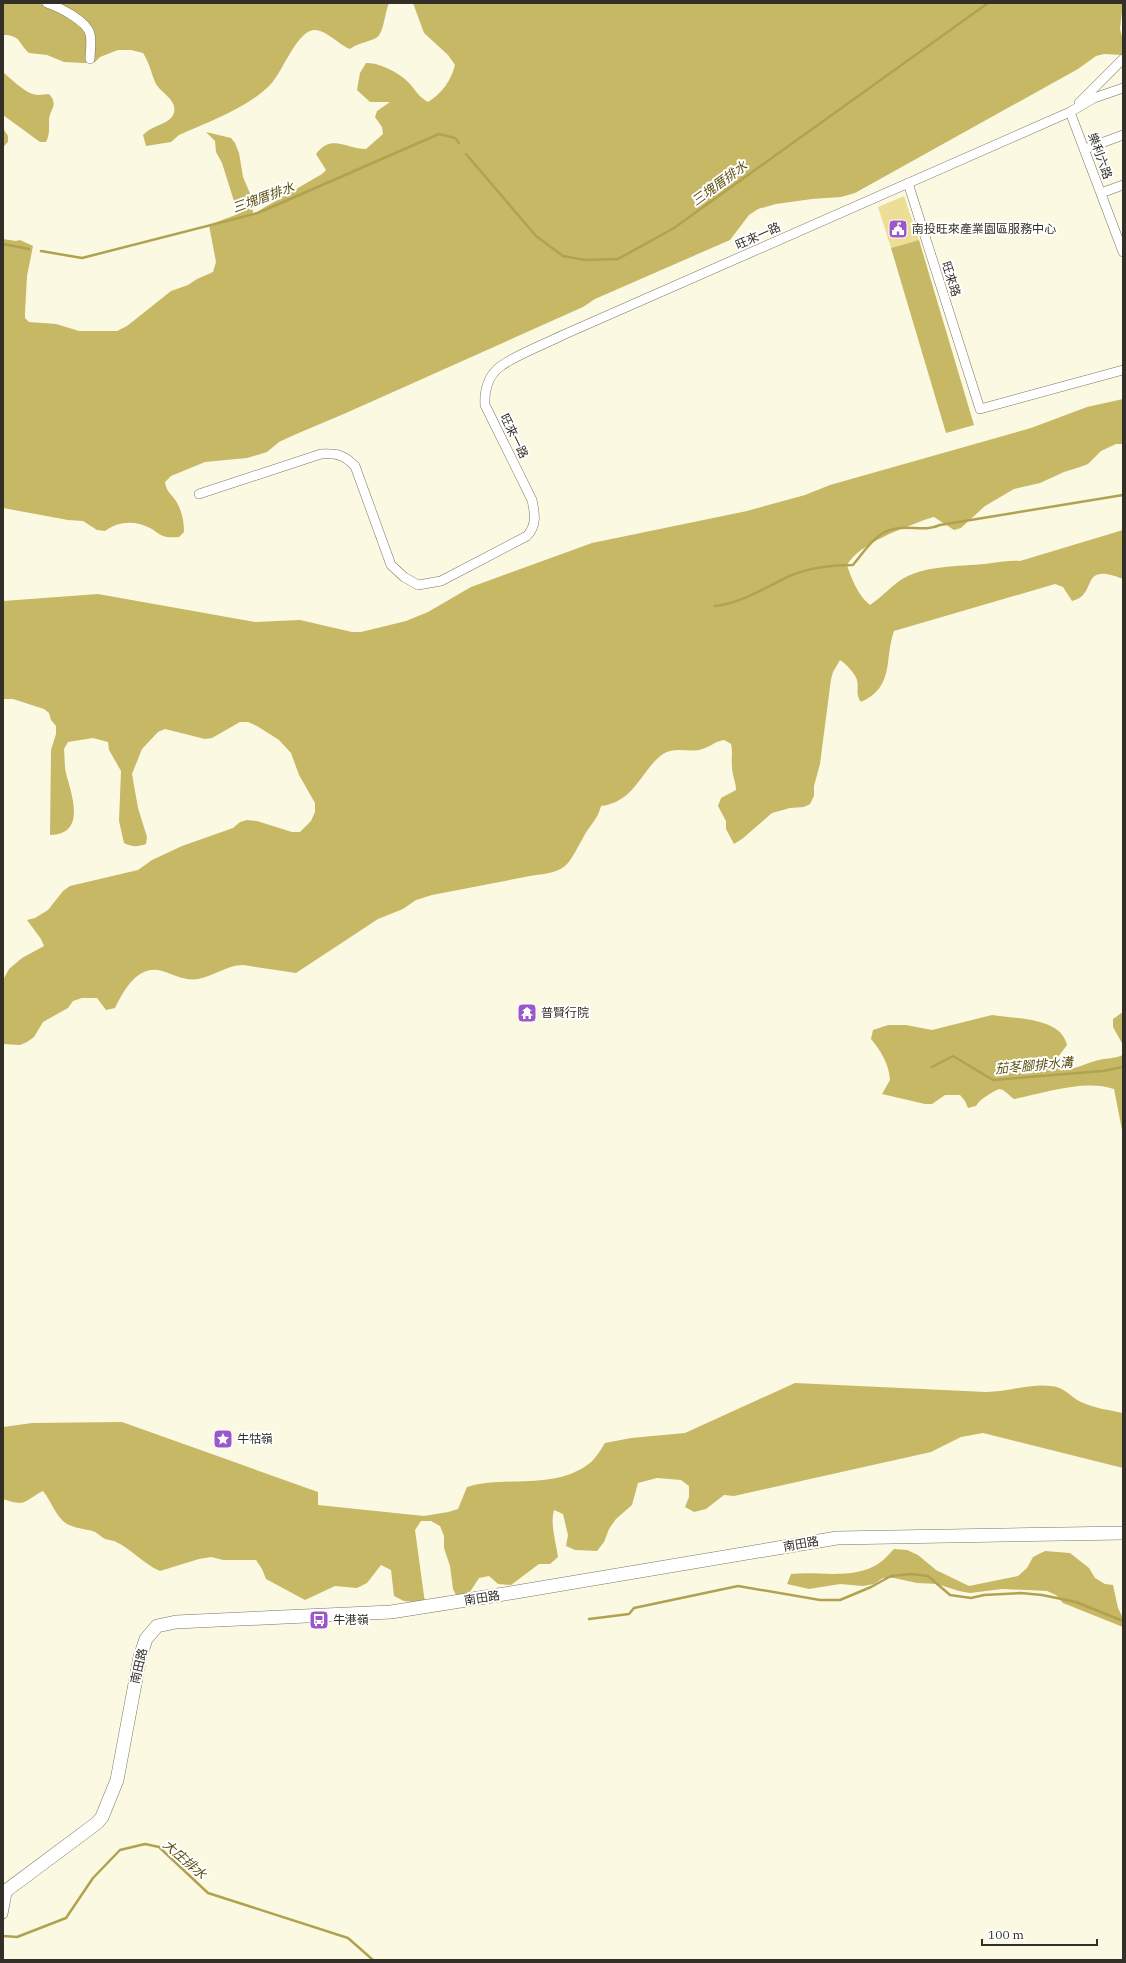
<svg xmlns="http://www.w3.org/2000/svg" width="1126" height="1963" font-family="'IBM Plex Serif','Noto Sans TC',serif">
  <rect width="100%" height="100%" fill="#fcf9e3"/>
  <path fill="#ecde94" d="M904 196 919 240 891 248 878 207Z"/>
  <g fill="#c7b865">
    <path d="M3 3H389C385 11 384 34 376 38 368 42 358 43 350 49 339 45 322 25 310 31 294 38 283 71 270 85 246 109 210 121 179 135L171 142 146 146 143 135C151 126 165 125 171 118 174 115 175 110 174 106 171 96 159 91 155 82 151 72 149 62 143 53L131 50H118L100 57 95 62 83 63 64 62 47 55 29 53C18 43 21 35 3 35Z"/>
    <path d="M413 3H1123L1120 29 1123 40V55L1104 54 1096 56 1078 69 855 193 841 197 812 199 776 204 758 209 749 215 730 240 595 299 583 307 346 413 294 435 279 442 267 452 247 458 205 462 171 476 165 482C166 491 171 494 176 501 182 511 184 521 184 532L179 537C174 537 168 538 163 536 158 534 154 530 150 528 135 520 118 521 105 531L97 530 83 521 68 520 3 508V239L16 241 20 240 33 246 27 276 25 312V318L29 322 56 324 79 331H117L127 326 171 291 188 285 197 279 213 272 216 262 209 225 238 214 222 163 216 152 215 141 206 132 231 138 235 143 239 153 243 177 252 198 253 214 322 174 326 170 316 154C331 133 347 149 366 149L383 134 382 127 375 117 377 111 390 102H370L357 90 360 73 366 63C379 62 402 74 410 84 416 91 419 97 428 102 442 93 451 81 455 65L448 55 424 33Z"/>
    <path d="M3 72C11 79 28 96 39 95 42 95 46 94 49 94 59 105 50 109 49 120 49 128 50 134 46 142H40L3 115Z"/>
    <path d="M3 128 8 136V142L3 147Z"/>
    <path d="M919 240 974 425 946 433 891 248Z"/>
    <path d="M1123 399V444H1116L1101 451 1088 464 1080 467 1064 472 1040 483 1014 489 985 506 961 528 954 530 934 517 927 519C903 528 860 543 847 565 851 578 859 597 870 605 882 597 892 585 904 578 930 564 964 567 992 563 1002 562 1010 560 1020 561L1123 530V579C1078 561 1099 595 1072 601L1063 587 1055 584 894 631C884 659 895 687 861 702 855 694 859 689 857 680 855 673 846 664 840 660L833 672 831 679 820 764 814 786V796L810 804 804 807 790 808 772 813 742 839 734 844 726 829V821L718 806 721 798 736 790C736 782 732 775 732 767 731 759 733 752 731 744L724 740C715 741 709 748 699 750 687 752 674 747 663 754 640 771 635 802 601 806 598 819 590 825 584 836 566 868 569 871 530 876L432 895 416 900 403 909 378 919 296 973 243 965C227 965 214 976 198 979 185 981 175 975 162 971 138 964 124 990 115 1008L106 1010 97 998H82L73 1001 68 1008 43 1022 34 1037 27 1042 20 1045 3 1044V980L9 969 22 958 44 946 41 939 27 920 35 918 48 910 63 891 70 886 138 870 152 860 182 846 233 828 240 822 247 820 257 821 292 832H300L311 821 315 812V803L299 775 291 753 279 740 257 726 248 722H240L212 738 205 739 165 729 158 732 142 749 132 774 138 808 147 837 146 844C137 847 132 847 124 843L119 821 121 771 109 750 108 742 93 738 68 742 64 749C65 758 64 768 67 777 73 798 85 835 50 835L51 750 56 734V726L51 720 49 713 44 709 13 699H3V601L98 594 255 622 300 620 352 632H361L406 621 428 612 471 587 592 543 747 511 805 495 830 485 1031 428 1087 407Z"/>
    <path d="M1123 1012V1045L1113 1027V1019Z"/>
    <path d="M992 1015C1015 1019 1061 1017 1067 1045L1058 1057 1056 1065C1071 1073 1081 1065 1095 1061 1105 1058 1114 1059 1123 1055V1135L1114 1089C1084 1079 1045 1093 1014 1099 1001 1089 1003 1085 988 1095 982 1099 980 1100 976 1106L968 1108 965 1101 960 1095H945L932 1104H925L882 1094 890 1080C889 1064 881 1051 871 1039L873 1030 888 1025H906L932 1030Z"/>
    <path d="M795 1383 986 1392C1008 1392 1030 1383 1051 1386 1065 1387 1070 1397 1081 1402 1093 1408 1109 1410 1123 1413V1468L983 1433 961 1437 931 1452 734 1496 724 1495 706 1509 694 1512 685 1507 689 1497V1486L681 1480 657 1478 638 1483 632 1505 616 1519 609 1529 604 1542 597 1551 575 1550 566 1546 568 1535 563 1514 554 1510C550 1525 556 1542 558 1557L550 1564H539L511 1585 498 1584 489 1576 479 1578 468 1595 458 1599 453 1589 450 1566 444 1548V1536L440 1526 431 1521H421L415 1530 425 1603 404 1601 394 1596 391 1570 381 1565 367 1583 357 1588 335 1586 305 1600 266 1579 262 1569 256 1560H223L211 1557 199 1559 160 1571C143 1564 131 1548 114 1541 111 1540 108 1540 105 1539 101 1537 99 1534 95 1532 84 1528 72 1529 63 1521 54 1512 51 1501 43 1491 22 1502 27 1507 3 1499V1427L32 1423 122 1422 318 1492V1505L424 1516 448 1512 458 1509 467 1487C506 1475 554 1491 590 1463 596 1458 601 1449 605 1443L631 1438 685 1433Z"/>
    <path d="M894 1549 907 1550 918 1555 936 1570 969 1586 1018 1576 1027 1568 1033 1557 1045 1551 1070 1553 1089 1568 1095 1578 1105 1584 1113 1585 1118 1608 1123 1618V1627L1063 1603 1056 1595 1047 1591 1002 1589 970 1593 959 1591 937 1584 917 1583 894 1578H883L874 1584 863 1586 840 1584 809 1589 787 1584 791 1574C819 1571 853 1580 878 1564 884 1560 889 1554 894 1549Z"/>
  </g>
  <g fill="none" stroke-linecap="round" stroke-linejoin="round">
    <g stroke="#b1a24f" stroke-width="2.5">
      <path d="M466 154 536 236 563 256 585 260 618 259 674 228 988 3"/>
      <path d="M3 244 29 249"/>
      <path d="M41 251 82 258 258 213 439 134 455 138 459 143"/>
      <path d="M715 606C743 603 767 586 792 575 812 567 831 565 853 565 864 552 876 532 894 529 909 525 925 532 940 525L1123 495"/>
      <path d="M932 1067 953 1056 993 1080 1103 1071 1123 1067"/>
      <path d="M589 1619 629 1614 634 1608 738 1586 820 1600H840L871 1587 891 1576 911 1574 928 1576 950 1595 971 1598 984 1595 1021 1593 1042 1595 1076 1602 1123 1621"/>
      <path d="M3 1936 17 1937 66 1918 93 1878 120 1850 145 1844 159 1847 208 1893 348 1938 373 1960"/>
    </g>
    <defs>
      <g id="street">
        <path d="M47 3C59 7 87 21 90 34 92 41 90 51 90 59"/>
        <path d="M1079 103 1123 59"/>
        <path d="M1070 112 1123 252"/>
        <path d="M1085 149 1123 135"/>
        <path d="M908 183 980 409 1123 370"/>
        <path d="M1101 193 1123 185"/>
        <path d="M199 494 321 454C337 453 344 455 355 466L391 565 404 577 418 585 441 581 527 536C537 525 535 514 532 500L485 405C484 391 488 375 501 366 516 355 545 344 563 335L1070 112 1094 98 1123 88"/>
        <path d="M3 1914 8 1888"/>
      </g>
      <path id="secondary" d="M3 1893 97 1823 102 1817 117 1780 140 1657 146 1639 157 1626 176 1622 391 1612 498 1595 837 1538 1123 1533"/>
    </defs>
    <use href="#street" stroke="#797562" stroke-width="10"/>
    <use href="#secondary" stroke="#797562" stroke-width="14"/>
    <use href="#street" stroke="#fff" stroke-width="9"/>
    <use href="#secondary" stroke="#fff" stroke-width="13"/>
  </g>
  <defs>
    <symbol id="civic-square" viewBox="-11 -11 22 22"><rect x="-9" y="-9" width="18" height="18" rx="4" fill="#9c57cb" stroke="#fff"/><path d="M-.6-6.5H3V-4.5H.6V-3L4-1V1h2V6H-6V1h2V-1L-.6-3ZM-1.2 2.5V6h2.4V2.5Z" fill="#fff"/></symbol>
    <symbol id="temple-square" viewBox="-11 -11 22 22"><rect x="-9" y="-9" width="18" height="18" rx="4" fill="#9c57cb" stroke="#fff"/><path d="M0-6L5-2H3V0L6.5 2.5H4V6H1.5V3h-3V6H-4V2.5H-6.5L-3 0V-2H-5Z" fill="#fff"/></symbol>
    <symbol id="sight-square" viewBox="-11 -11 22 22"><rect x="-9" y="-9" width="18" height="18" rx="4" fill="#9c57cb" stroke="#fff"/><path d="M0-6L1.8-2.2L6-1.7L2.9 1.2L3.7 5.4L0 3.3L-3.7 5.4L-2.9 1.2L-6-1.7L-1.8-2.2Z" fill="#fff"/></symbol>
    <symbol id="bus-square" viewBox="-11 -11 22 22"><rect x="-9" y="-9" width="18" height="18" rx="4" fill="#9c57cb" stroke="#fff"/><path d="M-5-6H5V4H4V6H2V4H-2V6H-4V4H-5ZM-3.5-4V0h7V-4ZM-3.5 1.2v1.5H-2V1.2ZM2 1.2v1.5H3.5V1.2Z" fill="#fff"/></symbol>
  </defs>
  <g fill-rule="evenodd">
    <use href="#civic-square" x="887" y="218" width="22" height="22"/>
    <use href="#temple-square" x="516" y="1002" width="22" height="22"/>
    <use href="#sight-square" x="212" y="1428" width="22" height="22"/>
    <use href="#bus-square" x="308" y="1609" width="22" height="22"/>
  </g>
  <g text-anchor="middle" stroke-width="4" stroke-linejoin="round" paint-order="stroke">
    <g font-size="12" fill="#312f27" stroke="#fff">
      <text transform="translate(1100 156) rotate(70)" y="4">樂利六路</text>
      <text transform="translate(758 236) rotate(-24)" y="4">旺來一路</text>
      <text transform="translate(951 279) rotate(72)" y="4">旺來路</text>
      <text transform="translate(514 436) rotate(64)" y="4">旺來一路</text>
      <text transform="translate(801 1544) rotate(-10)" y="4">南田路</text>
      <text transform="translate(482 1598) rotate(-9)" y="4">南田路</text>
      <text transform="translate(139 1666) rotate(-77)" y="4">南田路</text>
    </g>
    <g font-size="12" fill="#312f27" stroke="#fff" text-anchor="start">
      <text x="912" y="233">南投旺來產業園區服務中心</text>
      <text x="541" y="1017">普賢行院</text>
      <text x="237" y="1443">牛牯嶺</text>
      <text x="333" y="1624">牛港嶺</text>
    </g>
    <g font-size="13" font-style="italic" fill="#5c5111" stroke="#fff">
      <text transform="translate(719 183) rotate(-36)" y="5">三塊厝排水</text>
      <text transform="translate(263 197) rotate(-20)" y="5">三塊厝排水</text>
      <text transform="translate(1034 1065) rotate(-5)" y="5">茄苳腳排水溝</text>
      <text transform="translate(185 1859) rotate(41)" y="5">大庄排水</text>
    </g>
  </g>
  <rect width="1126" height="1963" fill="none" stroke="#312f27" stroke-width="8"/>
  <path d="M982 1939v6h115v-6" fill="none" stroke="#312f27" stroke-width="2"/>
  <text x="988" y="1939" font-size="12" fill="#312f27" stroke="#ffffff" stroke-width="3" paint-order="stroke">100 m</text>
</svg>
